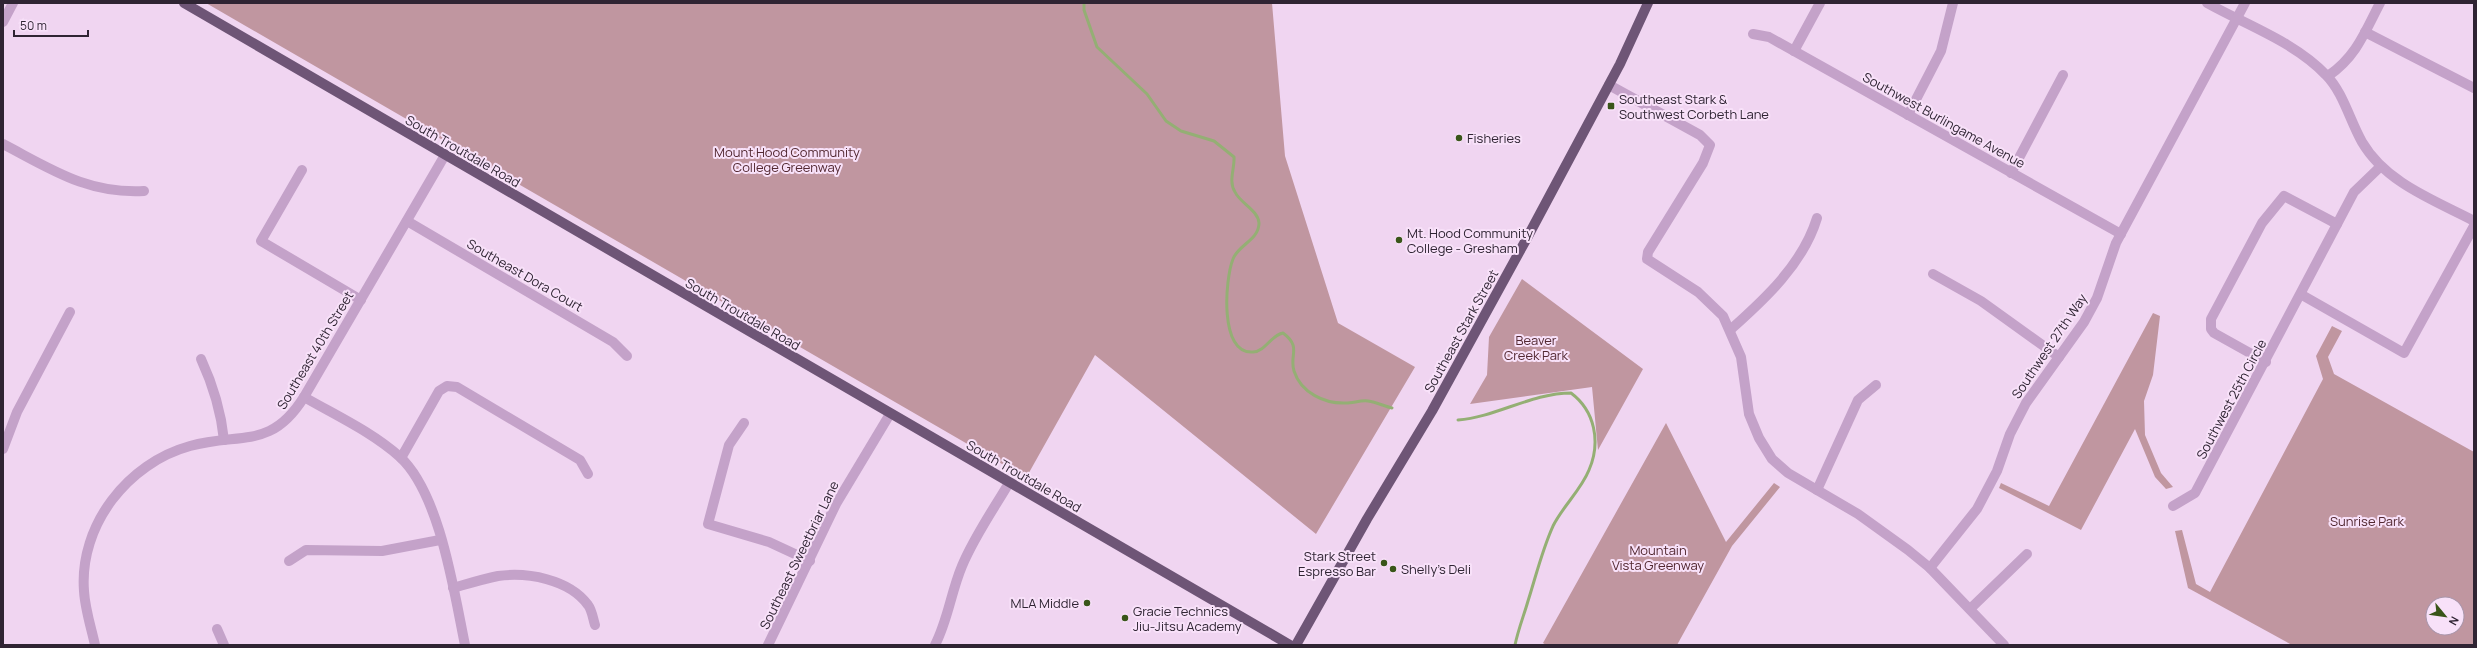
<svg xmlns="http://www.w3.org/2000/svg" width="2477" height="648" font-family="Manrope,sans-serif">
  <rect width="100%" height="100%" fill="#f0d5f1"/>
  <g fill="#c096a0" fill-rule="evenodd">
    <path d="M206 3H1272L1285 156 1338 323 1415 367 1316 534 1095 355 1026 478Z"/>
    <path d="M1522 279 1643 369 1598 450 1592 387 1470 404 1487 375 1489 337Z"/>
    <path d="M2153 313 2160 316 2153 375 2144 401 2145 435 2161 473 2173 487 2166 489 2155 477 2135 429 2081 530 1999 488 2001 483 2049 506Z"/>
    <path d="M2332 326 2342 331 2328 357 2334 374 2474 452V645H2292L2188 588 2175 531 2182 530 2196 584 2210 592 2323 379 2316 356ZM2433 604H2457V628H2433Z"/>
    <path d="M1666 423 1726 542 1774 483 1780 487 1732 546 1677 645H1546L1543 643Z"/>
  </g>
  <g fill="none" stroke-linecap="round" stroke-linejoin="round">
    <g stroke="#94af74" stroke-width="3">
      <path d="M1084 3V10L1097 47 1147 94 1166 121 1181 131 1214 141 1234 157C1235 168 1228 181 1235 192 1240 203 1258 210 1259 223 1259 240 1238 245 1233 259 1225 279 1219 355 1253 352 1266 351 1271 335 1283 333 1302 347 1289 355 1294 371 1301 393 1325 404 1346 403 1353 403 1361 400 1368 401 1376 402 1384 406 1392 408"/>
      <path d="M1458 420C1496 417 1532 393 1571 393 1595 411 1601 442 1589 470 1581 490 1563 506 1553 526 1542 550 1536 576 1528 601 1524 615 1518 630 1515 645"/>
    </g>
    <g stroke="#c4a2c9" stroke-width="10">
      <path d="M2207 3C2246 25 2295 42 2326 75 2343 92 2350 121 2362 142 2386 183 2434 200 2474 221"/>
      <path d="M3 22 13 3"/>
      <path d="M2365 32 2474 88"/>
      <path d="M1753 34 1769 37 2121 234"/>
      <path d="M1794 51 1820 3"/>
      <path d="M2328 76C2356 57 2365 32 2380 3"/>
      <path d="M1609 85 1700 135 1710 145 1703 163 1648 252 1647 259 1698 292 1723 316 1741 357 1749 414 1759 438 1772 459 1788 473 1858 514 1908 550 1930 568 2004 645"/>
      <path d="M1908 115 1941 51 1953 3"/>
      <path d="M3 144C51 169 87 194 144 191"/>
      <path d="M302 170 261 241 361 300"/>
      <path d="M2011 173 2063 75"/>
      <path d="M407 221 613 342 627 356"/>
      <path d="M1933 274 1981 301 2059 357"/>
      <path d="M2302 295 2404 353 2474 226"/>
      <path d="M1730 330C1765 299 1803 264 1817 218"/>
      <path d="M201 359C213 385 221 411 224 440"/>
      <path d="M2266 362 2214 333 2211 329V319L2219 304 2262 223 2284 196 2337 224"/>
      <path d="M304 397C337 416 372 432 400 457 440 494 454 592 465 645"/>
      <path d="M744 423 729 445 708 524 769 542 810 561"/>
      <path d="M3 449 17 412 70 312"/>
      <path d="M401 458 439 391 447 386 457 387 580 460 588 474"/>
      <path d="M1817 490 1858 400 1876 385"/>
      <path d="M2173 506 2195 493 2354 192 2380 167"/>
      <path d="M289 561 306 550 382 551 440 540"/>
      <path d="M1930 568 1977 509 1997 471 2010 434 2026 403 2084 322 2097 298 2116 243 2245 3"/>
      <path d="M453 588C467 584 483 579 498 576 527 572 569 579 588 605 592 610 593 619 595 625"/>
      <path d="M1970 609 2027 554"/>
      <path d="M217 629 224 645"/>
      <path d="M95 645C91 627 85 609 84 591 79 525 128 463 190 446 241 432 271 450 304 397L445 155"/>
      <path d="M768 645 836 504 890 414"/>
      <path d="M935 645C948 620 951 592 962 566 974 537 993 510 1009 483"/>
    </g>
    <g stroke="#6e5576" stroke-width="10">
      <path d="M184 3 1290 645"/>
      <path d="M1296 645 1367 519 1432 411 1527 238 1620 64 1648 3"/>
    </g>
  </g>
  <g fill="#395519" stroke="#f8e1f9" stroke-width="1.5">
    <rect x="1607" y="102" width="8" height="8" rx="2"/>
    <circle cx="1459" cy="138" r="4"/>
    <circle cx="1399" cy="240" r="4"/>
    <circle cx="1384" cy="563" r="4"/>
    <circle cx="1393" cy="569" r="4"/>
    <circle cx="1087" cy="603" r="4"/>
    <circle cx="1125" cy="618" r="4"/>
  </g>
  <g text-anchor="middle" stroke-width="4" stroke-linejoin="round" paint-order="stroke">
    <g font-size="13" fill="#2f2433" stroke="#f8e1f9" text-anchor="start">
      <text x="1619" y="104">Southeast Stark &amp;<tspan x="1619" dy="15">Southwest Corbeth Lane</tspan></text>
      <text x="1467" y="143">Fisheries</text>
      <text x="1407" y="238">Mt. Hood Community<tspan x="1407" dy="15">College - Gresham</tspan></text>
      <text x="1376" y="561" text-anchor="end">Stark Street<tspan x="1376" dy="15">Espresso Bar</tspan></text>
      <text x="1401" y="574">Shelly's Deli</text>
      <text x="1079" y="608" text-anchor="end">MLA Middle</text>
      <text x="1133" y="616">Gracie Technics<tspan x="1133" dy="15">Jiu-Jitsu Academy</tspan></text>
    </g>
    <g font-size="13" fill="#2f2433" stroke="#f8e1f9">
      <text transform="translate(1944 120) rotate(29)" y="5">Southwest Burlingame Avenue</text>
      <text transform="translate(463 151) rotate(30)" y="5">South Troutdale Road</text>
      <text transform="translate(525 275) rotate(30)" y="5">Southeast Dora Court</text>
      <text transform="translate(743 314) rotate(30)" y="5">South Troutdale Road</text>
      <text transform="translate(1461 331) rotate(-61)" y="5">Southeast Stark Street</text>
      <text transform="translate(2049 346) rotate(-56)" y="5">Southwest 27th Way</text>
      <text transform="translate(315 350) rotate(-59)" y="5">Southeast 40th Street</text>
      <text transform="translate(2231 399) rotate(-62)" y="5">Southwest 25th Circle</text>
      <text transform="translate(1024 476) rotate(30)" y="5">South Troutdale Road</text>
      <text transform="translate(799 555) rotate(-64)" y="5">Southeast Sweetbriar Lane</text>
    </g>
    <g font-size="13" fill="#522831" stroke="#f8e1f9">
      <text x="787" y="157">Mount Hood Community<tspan x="787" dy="15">College Greenway</tspan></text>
      <text x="1536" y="345">Beaver<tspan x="1536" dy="15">Creek Park</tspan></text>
      <text x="2367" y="526">Sunrise Park</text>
      <text x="1658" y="555">Mountain<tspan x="1658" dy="15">Vista Greenway</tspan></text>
    </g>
  </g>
  <rect width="2477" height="648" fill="none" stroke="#2f2433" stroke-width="8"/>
  <g transform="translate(2445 616) rotate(119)"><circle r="19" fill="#f8e1f9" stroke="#a895aa"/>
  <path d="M0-3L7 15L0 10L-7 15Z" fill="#395519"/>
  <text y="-6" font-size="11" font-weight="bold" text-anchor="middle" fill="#2f2433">N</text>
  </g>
  <path d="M14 30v6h74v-6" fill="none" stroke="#2f2433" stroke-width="2"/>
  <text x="20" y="30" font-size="12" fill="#2f2433" stroke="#f8e1f9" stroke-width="3" paint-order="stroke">50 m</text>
</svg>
